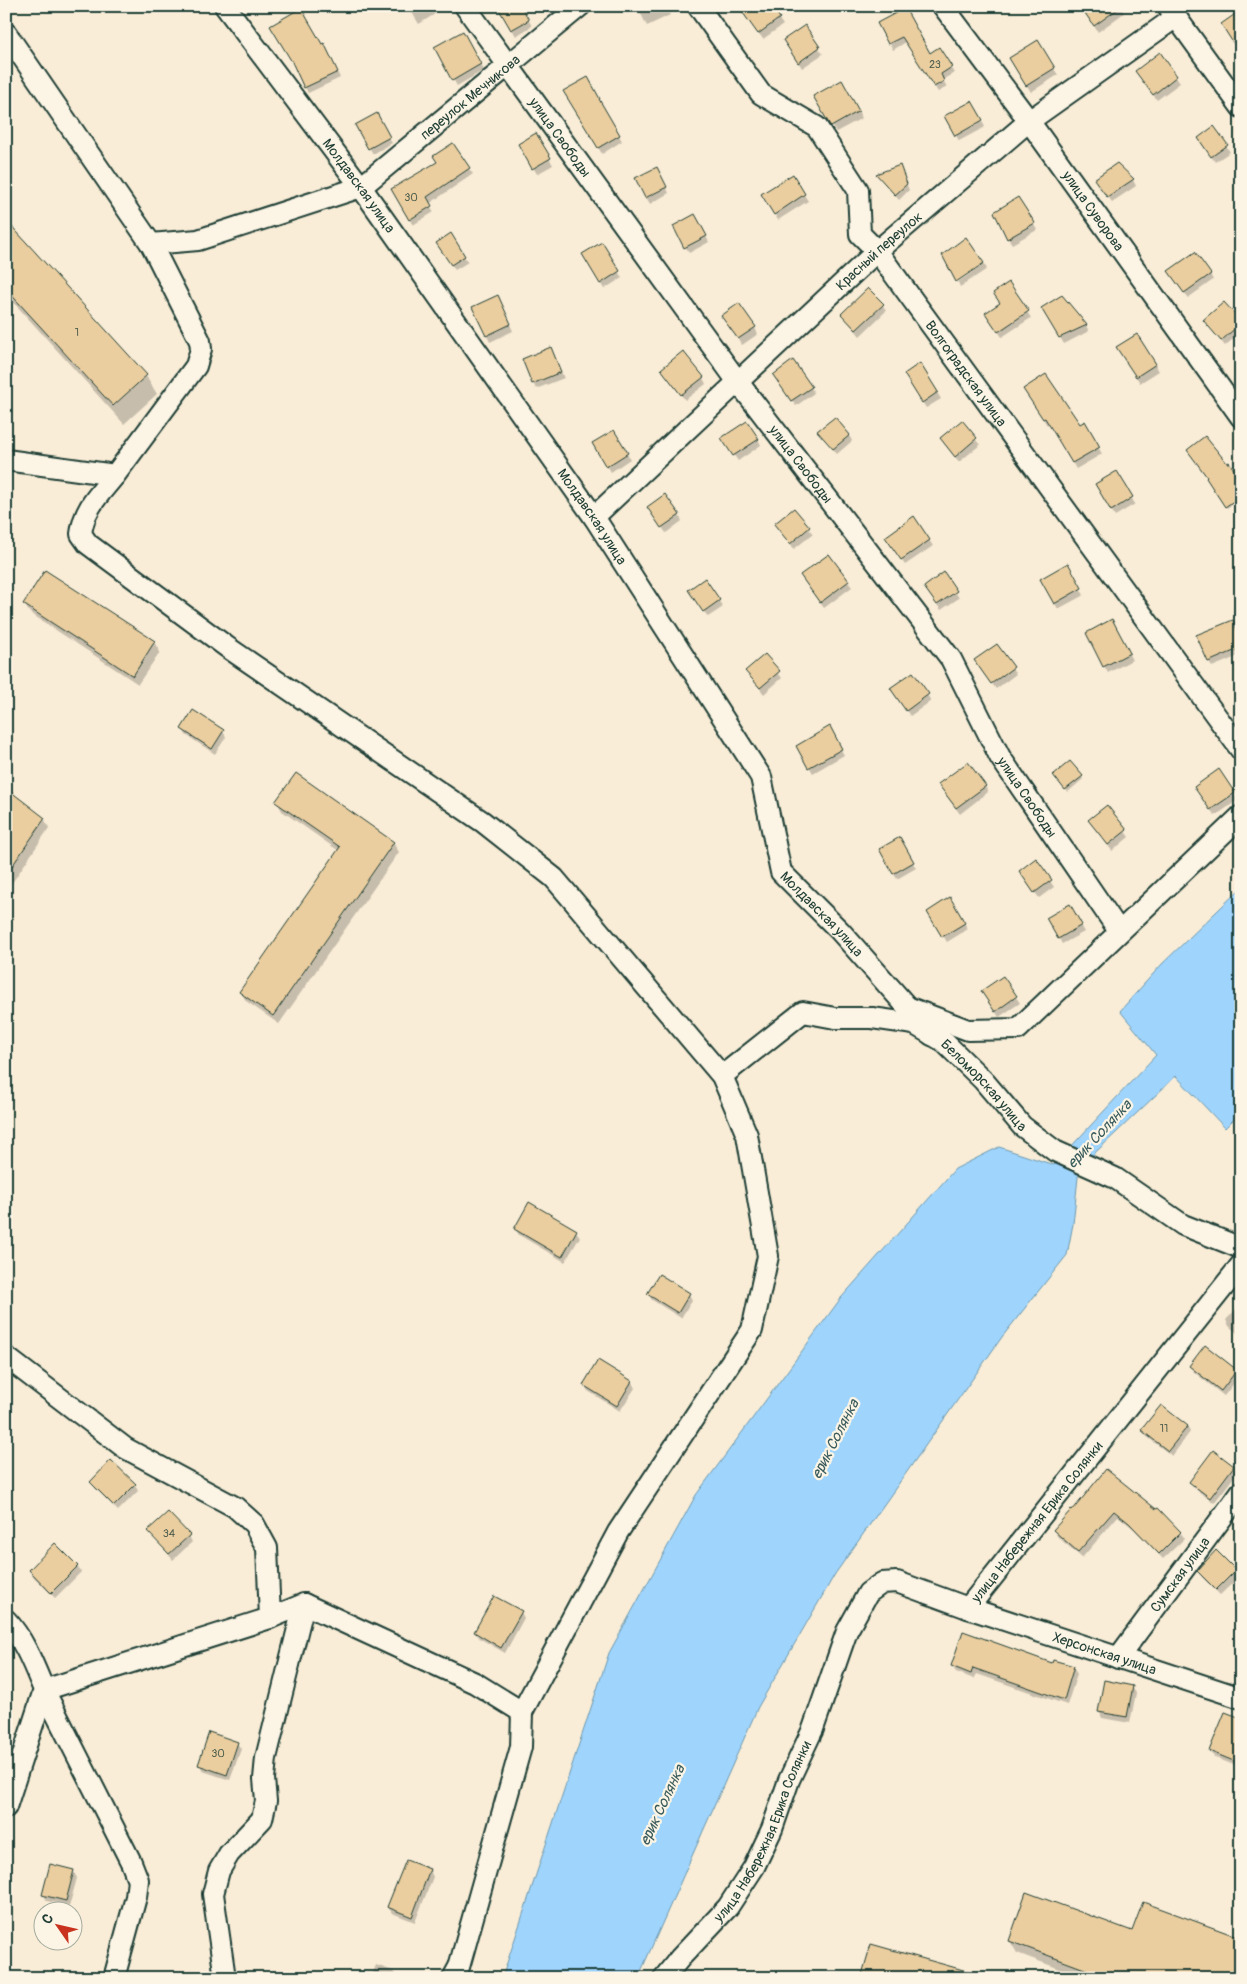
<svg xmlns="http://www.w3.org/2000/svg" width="1247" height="1984" font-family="Pangolin,sans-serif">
  <rect width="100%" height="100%" fill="#f9edd7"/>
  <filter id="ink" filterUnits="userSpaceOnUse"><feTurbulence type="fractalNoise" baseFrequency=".02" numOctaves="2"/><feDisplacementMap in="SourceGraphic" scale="10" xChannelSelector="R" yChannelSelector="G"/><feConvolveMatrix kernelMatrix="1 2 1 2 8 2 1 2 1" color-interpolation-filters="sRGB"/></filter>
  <g filter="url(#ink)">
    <path fill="#9fd4fd" stroke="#6c98ad" d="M1241 888V1112L1225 1128 1176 1076 1079 1168 1073 1224 1067 1255 1002 1337 835 1574 758 1707 638 1978H502L609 1653 696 1495 841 1298 955 1169 999 1147 1054 1165 1156 1055 1120 1011 1162 964Z"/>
    <g fill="#0003">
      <path d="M408 6H431L435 14 419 24Z"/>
      <path d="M520 6 532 26 516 36 499 7Z"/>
      <path d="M637 6H666L670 15 647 26Z"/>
      <path d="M770 6 783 25 763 39 742 11Z"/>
      <path d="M1080 6H1120L1124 13 1098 32Z"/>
      <path d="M905 9 929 55 939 49 954 73 943 80 947 87 938 92 906 42 893 50 879 23Z"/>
      <path d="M805 27 823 54 802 68 788 46Z"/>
      <path d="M462 33 484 70 457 86 435 48Z"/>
      <path d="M1037 42 1058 75 1031 92 1010 59Z"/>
      <path d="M322 45 327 50 340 78 308 93 305 87Z"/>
      <path d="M1160 54 1180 83 1157 100 1140 77Z"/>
      <path d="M588 79 622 141 602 154 565 91Z"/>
      <path d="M842 81 862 118 836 132 815 96Z"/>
      <path d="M972 102 985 127 959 141 946 116Z"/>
      <path d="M377 115 392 143 373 154 357 126Z"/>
      <path d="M1214 128 1230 152 1215 162 1203 144Z"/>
      <path d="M536 135 553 165 537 174 520 145Z"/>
      <path d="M1117 165 1133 180 1136 186 1112 202 1099 185Z"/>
      <path d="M899 166 909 190 899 200 877 174Z"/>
      <path d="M469 169 473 174 429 204 434 212 413 225 392 190Z"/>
      <path d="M660 174 669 193 650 204 636 179Z"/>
      <path d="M792 176 808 201 778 220 763 195Z"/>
      <path d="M1018 198 1037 230 1012 244 1008 238Z"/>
      <path d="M695 216 709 242 689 253 675 226Z"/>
      <path d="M6 222 146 376 157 394 124 424 6 294Z"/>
      <path d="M601 243 622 278 604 289 583 254Z"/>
      <path d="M441 249 464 256 468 262 455 270Z"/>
      <path d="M984 264 987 269 960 287 958 282Z"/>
      <path d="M1210 274 1213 280 1188 298 1173 277Z"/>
      <path d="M1009 284 1031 318 1002 337 990 319 1001 303Z"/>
      <path d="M500 302 513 331 490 342 487 336Z"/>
      <path d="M883 305 886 311 860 336 842 314Z"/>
      <path d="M1043 308 1086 326 1089 331 1064 344Z"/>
      <path d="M1204 320 1241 323V332L1225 346Z"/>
      <path d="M726 322 755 328 758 334 742 345Z"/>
      <path d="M1137 335 1159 371 1140 383 1121 353Z"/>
      <path d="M554 355 564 378 536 389 533 383Z"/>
      <path d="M920 365 941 399 926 408 905 375Z"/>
      <path d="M666 375 703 378 706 384 685 400Z"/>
      <path d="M778 381 811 387 814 393 796 406Z"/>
      <path d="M1028 396 1079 426 1085 423 1102 454 1076 469 1050 423 1047 425Z"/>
      <path d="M962 422 980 445 959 462 945 444Z"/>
      <path d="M819 431 849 435 852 441 837 454Z"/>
      <path d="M614 432 630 459 611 472 594 444Z"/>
      <path d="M758 439 761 445 738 461 726 444Z"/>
      <path d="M1117 472 1135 504 1115 516 1096 485Z"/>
      <path d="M1241 482V497L1227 508 1211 484Z"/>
      <path d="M794 510 813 534 794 549 776 525Z"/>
      <path d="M652 513 679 515 682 521 666 533Z"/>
      <path d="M929 540 933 546 905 565 890 543Z"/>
      <path d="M1067 565 1084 595 1058 609 1042 580Z"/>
      <path d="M46 571 154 642 160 652 138 684 30 613 24 604Z"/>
      <path d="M944 574 959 598 941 610 929 593Z"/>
      <path d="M705 580 723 607 708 617 693 597Z"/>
      <path d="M805 582H848L852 587 824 608Z"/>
      <path d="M1111 621 1132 660 1108 673 1087 634Z"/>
      <path d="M1241 640V655L1212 667 1209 661Z"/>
      <path d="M996 645 1016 674 996 689 979 666Z"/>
      <path d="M765 656 782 678 764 694 747 672Z"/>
      <path d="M913 673 931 701 910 716 895 694Z"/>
      <path d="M829 728 844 755 813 773 797 746Z"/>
      <path d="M183 729 223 731 226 737 215 754 186 735Z"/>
      <path d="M1219 771 1238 800 1215 816 1199 793Z"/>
      <path d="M1082 777 1083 779 1068 792 1056 778Z"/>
      <path d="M985 786 988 792 960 814 943 791Z"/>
      <path d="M6 792 44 818 49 828 12 883 6 879Z"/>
      <path d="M277 802 393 843 399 852 279 1024 246 1001 241 992 339 851 282 811Z"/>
      <path d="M1107 807 1129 837 1112 851 1090 821Z"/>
      <path d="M899 839 916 868 897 879 880 850Z"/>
      <path d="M1036 860 1054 887 1039 898 1024 877Z"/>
      <path d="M949 899 968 929 947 942 929 912Z"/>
      <path d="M1069 906 1084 932 1062 944 1048 918Z"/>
      <path d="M1003 978 1020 1003 999 1017 986 997Z"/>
      <path d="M529 1204 576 1231 580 1237 565 1262 519 1235 515 1229Z"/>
      <path d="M648 1294H689L692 1300 681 1318 652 1300Z"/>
      <path d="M1241 1304V1337L1229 1326 1226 1320Z"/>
      <path d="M599 1361 632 1382 635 1388 620 1411 588 1391 584 1385Z"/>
      <path d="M1190 1366 1236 1371 1239 1377 1224 1396 1194 1372Z"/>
      <path d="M1187 1426 1190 1432 1172 1456 1146 1436 1142 1430Z"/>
      <path d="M1233 1467 1237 1473 1214 1503 1194 1488 1191 1482Z"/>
      <path d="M1106 1470 1157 1511 1158 1510 1180 1533 1184 1539 1163 1559 1134 1529 1118 1516 1082 1558 1058 1537 1054 1531 1072 1512Z"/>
      <path d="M91 1482 135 1485 138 1491 118 1511 95 1488Z"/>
      <path d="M149 1531 189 1536 192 1542 173 1560Z"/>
      <path d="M77 1566 81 1572 55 1598 34 1577 30 1571Z"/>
      <path d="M1199 1571H1235L1239 1577 1220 1595 1202 1577Z"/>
      <path d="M521 1612 524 1618 505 1653 479 1638 475 1632Z"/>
      <path d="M1053 1665 1073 1667 1077 1674 1067 1705 977 1674 974 1679 956 1672 952 1666Z"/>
      <path d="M1132 1687 1136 1693 1130 1723 1102 1718 1099 1711Z"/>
      <path d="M1241 1719V1768L1214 1757 1210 1751Z"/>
      <path d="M237 1743 241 1749 230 1780 203 1771 200 1765Z"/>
      <path d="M406 1861 430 1870 433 1877 415 1922 392 1913 388 1907Z"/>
      <path d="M73 1871 77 1878 69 1907 47 1901 44 1895Z"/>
      <path d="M1010 1941 1241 1978H1084L1017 1953Z"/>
      <path d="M872 1945 986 1978H863Z"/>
      <path d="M376 1965 393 1971 397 1978H371Z"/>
    </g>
    <g fill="#ebce9f" stroke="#1f3d34">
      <path d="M497 6H521L529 20 511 30Z"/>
      <path d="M738 6H772L780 18 758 34Z"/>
      <path d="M1080 6H1122L1094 26Z"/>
      <path d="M301 8 322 44 324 43 338 72 304 88 292 62 270 26Z"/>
      <path d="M905 8 930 53 939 47 952 67 941 74 944 81 934 87 902 37 888 44 877 23Z"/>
      <path d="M1241 10V55L1221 24Z"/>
      <path d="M805 25 820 47 798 63 783 40Z"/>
      <path d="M463 31 481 64 452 81 434 47Z"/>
      <path d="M1038 40 1055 68 1026 86 1009 58Z"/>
      <path d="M1160 52 1177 76 1153 95 1135 71Z"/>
      <path d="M588 77 600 99H599L620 135 598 148 563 91Z"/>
      <path d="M842 80 859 111 831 127 813 96Z"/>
      <path d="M972 101 983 120 955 136 944 116Z"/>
      <path d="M377 113 390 137 368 149 355 125Z"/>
      <path d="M1214 126 1228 145 1211 157 1198 138Z"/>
      <path d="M536 133 551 158 532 169 518 144Z"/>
      <path d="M453 143 470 168 427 197 432 206 409 220 391 189 437 162 433 156Z"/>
      <path d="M1117 163 1134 179 1107 197 1094 179Z"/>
      <path d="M900 165 907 184 895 195 876 174Z"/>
      <path d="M657 167 667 187 645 198 635 178Z"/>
      <path d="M793 174 805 194 774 215 761 194Z"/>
      <path d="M1018 197 1035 223 1007 239 994 212Z"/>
      <path d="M695 214 707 236 684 248 673 226Z"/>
      <path d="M6 220 147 375 113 406 6 289Z"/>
      <path d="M451 233 465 256 451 265 436 243Z"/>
      <path d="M966 237 984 263 956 282 942 255Z"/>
      <path d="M602 242 620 271 600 284 582 254Z"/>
      <path d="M1195 252 1211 274 1184 293 1168 271Z"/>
      <path d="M1009 282 1029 311 998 332 985 313 1000 303 993 293Z"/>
      <path d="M868 288 884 304 856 330 841 314Z"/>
      <path d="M498 295 511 324 486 336 472 307Z"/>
      <path d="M1062 295 1087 325 1059 338 1041 308Z"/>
      <path d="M1224 302 1241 321V323L1221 341 1203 320Z"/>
      <path d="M739 303 756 327 738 339 721 316Z"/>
      <path d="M1137 334 1156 364 1136 377 1116 347Z"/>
      <path d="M551 347 561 372 532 384 522 359Z"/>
      <path d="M683 351 704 377 681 395 661 369Z"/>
      <path d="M793 360 812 387 791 401 773 375Z"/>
      <path d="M920 363 938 392 922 403 904 374Z"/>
      <path d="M1046 374 1080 424 1085 421 1100 447 1072 463 1045 418 1043 419 1023 389Z"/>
      <path d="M835 417 850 435 833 449 817 431Z"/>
      <path d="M962 420 977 438 955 457 940 438Z"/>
      <path d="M747 421 759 439 733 456 721 438Z"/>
      <path d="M614 430 628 453 606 467 592 443Z"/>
      <path d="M1205 436 1227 463 1229 462 1241 480V496L1225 507 1206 478 1207 477 1187 450Z"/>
      <path d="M1117 471 1133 497 1111 511 1095 484Z"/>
      <path d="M665 494 680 515 661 528 647 507Z"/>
      <path d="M794 508 810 527 790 544 774 524Z"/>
      <path d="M914 516 930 540 901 560 885 537Z"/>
      <path d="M829 554 849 581 820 603 800 575Z"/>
      <path d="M1068 563 1082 588 1054 604 1040 579Z"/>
      <path d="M45 570 155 641 133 676 23 604Z"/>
      <path d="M944 572 957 591 937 605 924 587Z"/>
      <path d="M705 578 720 600 703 612 688 590Z"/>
      <path d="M1112 619 1130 653 1103 667 1086 633Z"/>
      <path d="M1233 620 1241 640V648L1208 662 1196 635Z"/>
      <path d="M997 644 1014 667 991 684 974 660Z"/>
      <path d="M765 654 780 671 760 688 745 671Z"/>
      <path d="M913 672 929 694 906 711 890 688Z"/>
      <path d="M193 710 224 730 212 749 181 729Z"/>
      <path d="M830 726 842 749 808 768 796 746Z"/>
      <path d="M1070 761 1083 776 1065 790 1053 775Z"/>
      <path d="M968 762 986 786 956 808 938 784Z"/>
      <path d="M1219 769 1235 793 1210 810 1194 787Z"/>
      <path d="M296 773 394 842 273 1016 239 992 340 847 275 802Z"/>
      <path d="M6 788 45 818 6 875Z"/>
      <path d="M1107 805 1127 830 1108 845 1088 820Z"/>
      <path d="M900 837 914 862 893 874 879 849Z"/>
      <path d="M1036 858 1052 880 1034 893 1019 871Z"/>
      <path d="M950 897 965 923 942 937 927 912Z"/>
      <path d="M1070 904 1082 925 1058 939 1046 918Z"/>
      <path d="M1003 976 1017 996 995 1012 981 991Z"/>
      <path d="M529 1202 577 1230 562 1257 514 1229Z"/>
      <path d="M659 1274 690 1293 678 1313 647 1294Z"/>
      <path d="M1205 1345 1237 1370 1221 1391 1189 1366Z"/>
      <path d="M598 1360 632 1381 617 1406 583 1385Z"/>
      <path d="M1161 1405 1188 1426 1168 1451 1141 1430Z"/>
      <path d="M1213 1450 1234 1466 1210 1498 1189 1482Z"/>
      <path d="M111 1460 136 1484 114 1506 90 1482Z"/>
      <path d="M1106 1469 1156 1509 1158 1508 1181 1532 1159 1554 1129 1523 1114 1511 1078 1552 1053 1530 1071 1510 1072 1511Z"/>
      <path d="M168 1512 190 1535 169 1554 147 1531Z"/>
      <path d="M55 1543 78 1566 51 1593 29 1570Z"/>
      <path d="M1216 1550 1236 1570 1216 1590 1197 1571Z"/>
      <path d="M494 1596 522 1611 501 1648 474 1632Z"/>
      <path d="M963 1631 1052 1663 1053 1660 1074 1666 1064 1700 973 1668 971 1674 951 1666Z"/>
      <path d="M1104 1680 1133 1686 1127 1717 1098 1712Z"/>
      <path d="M1225 1712 1241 1718V1764L1209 1751Z"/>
      <path d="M209 1732 238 1742 227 1775 198 1765Z"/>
      <path d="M406 1860 430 1869 412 1917 387 1907Z"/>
      <path d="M50 1864 74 1870 66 1901 42 1895Z"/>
      <path d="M1026 1892 1132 1931 1143 1902 1241 1938V1978H1109L1009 1941Z"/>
      <path d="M871 1944 974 1973V1978H861Z"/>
    </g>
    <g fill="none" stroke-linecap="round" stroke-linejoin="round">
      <defs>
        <g id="minor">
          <path id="s1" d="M225 6 361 187 594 517 761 777 781 872 840 931 932 1035"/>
          <path id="s2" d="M465 6 738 382 951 659 1000 757 1119 931"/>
          <path id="s3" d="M698 6 761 94 817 127 858 190 860 234 877 251 1241 750"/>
          <path id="s4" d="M943 6 1029 121 1241 417"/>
          <path d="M1168 6 1241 107"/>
          <path id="s5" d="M6 33 151 244 198 240 361 187 580 6"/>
          <path d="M6 460 115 475 196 366 201 349 200 341 151 244"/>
          <path d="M115 475C99 495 84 508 81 534L88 544 227 647 483 822 554 878 722 1076 747 1135 768 1256 752 1330 618 1532 522 1712 521 1747 459 1967 453 1978"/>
          <path id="s6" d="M594 517 877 251 1029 121 1176 17 1177 6"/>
          <path d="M910 1008 968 1030 1018 1029 1241 816"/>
          <path id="s7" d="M722 1076 803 1012 835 1018H872L914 1024 943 1041 983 1080 1022 1126 1055 1151 1115 1178 1183 1225 1241 1248"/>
          <path d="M6 1357 125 1448 235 1507 254 1524 267 1548 270 1618 44 1690 131 1862 138 1880 136 1897 114 1978"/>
          <path id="s8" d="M968 1608 1241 1698"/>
          <path d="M270 1618 304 1604 475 1683 522 1712"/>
          <path d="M6 1620C24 1639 34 1666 44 1690L6 1807"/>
          <path id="s9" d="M1118 1658 1241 1492"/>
          <path d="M225 1978 213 1894 219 1871 229 1854 262 1819 266 1801 264 1779 266 1758 304 1604"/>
          <path id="s10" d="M664 1978 680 1958 728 1907 754 1867 772 1829 789 1780 813 1729 847 1631 868 1593 882 1583 897 1582 968 1608 1241 1265"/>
        </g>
      </defs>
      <use href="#minor" stroke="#1f3d34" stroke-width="24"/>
      <use href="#minor" stroke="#fcf5e5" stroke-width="20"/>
    </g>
  </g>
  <g text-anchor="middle" stroke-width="4.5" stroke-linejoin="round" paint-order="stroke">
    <g font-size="11" fill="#52614f">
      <text x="935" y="68">23</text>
      <text x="411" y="201">30</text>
      <text x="77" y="336">1</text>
      <text x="1164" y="1432">11</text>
      <text x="169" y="1537">34</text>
      <text x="218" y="1757">30</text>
    </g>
    <g font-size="14" fill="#1f3d34" stroke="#fcf5e5">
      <text dy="5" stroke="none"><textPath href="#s5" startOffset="616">переулок Мечникова</textPath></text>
      <text dy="5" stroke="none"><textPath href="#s2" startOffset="162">улица Свободы</textPath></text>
      <text dy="5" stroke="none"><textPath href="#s1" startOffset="224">Молдавская улица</textPath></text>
      <text dy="5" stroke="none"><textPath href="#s4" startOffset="254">улица Суворова</textPath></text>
      <text dy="5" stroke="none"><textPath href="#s6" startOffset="390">Красный переулок</textPath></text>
      <text dy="5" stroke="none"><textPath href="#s3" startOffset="468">Волгоградская улица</textPath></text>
      <text dy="5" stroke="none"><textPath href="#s2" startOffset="568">улица Свободы</textPath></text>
      <text dy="5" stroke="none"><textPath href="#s1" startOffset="629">Молдавская улица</textPath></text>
      <text dy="5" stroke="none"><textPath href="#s2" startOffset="972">улица Свободы</textPath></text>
      <text dy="5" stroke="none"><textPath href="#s1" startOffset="1095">Молдавская улица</textPath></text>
      <text dy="5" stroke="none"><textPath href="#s7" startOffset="309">Беломорская улица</textPath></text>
      <text dy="5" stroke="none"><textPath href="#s10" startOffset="659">улица Набережная Ерика Солянки</textPath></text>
      <text dy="5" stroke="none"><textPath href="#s9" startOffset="104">Сумская улица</textPath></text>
      <text dy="5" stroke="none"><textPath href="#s8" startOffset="144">Херсонская улица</textPath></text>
      <text dy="5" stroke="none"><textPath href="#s10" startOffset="179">улица Набережная Ерика Солянки</textPath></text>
    </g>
    <g font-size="15" font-style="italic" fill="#395b5c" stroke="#fcf5e5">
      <text transform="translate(1099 1134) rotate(-47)" y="5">ерик Солянка</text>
      <text transform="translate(835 1439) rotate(-63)" y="5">ерик Солянка</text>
      <text transform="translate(662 1805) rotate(-65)" y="5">ерик Солянка</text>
    </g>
  </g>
  <rect width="1247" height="1984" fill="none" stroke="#fcf5e5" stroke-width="25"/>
  <rect x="12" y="12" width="1222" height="1959" fill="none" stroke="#1f3d34" stroke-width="2" filter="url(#ink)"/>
  <g transform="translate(58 1926) rotate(304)"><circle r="24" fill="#fcf5e5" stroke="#a4ab9e"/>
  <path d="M0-4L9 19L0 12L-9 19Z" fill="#c8321e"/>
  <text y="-8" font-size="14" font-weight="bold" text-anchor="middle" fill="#1f3d34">С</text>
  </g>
</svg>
